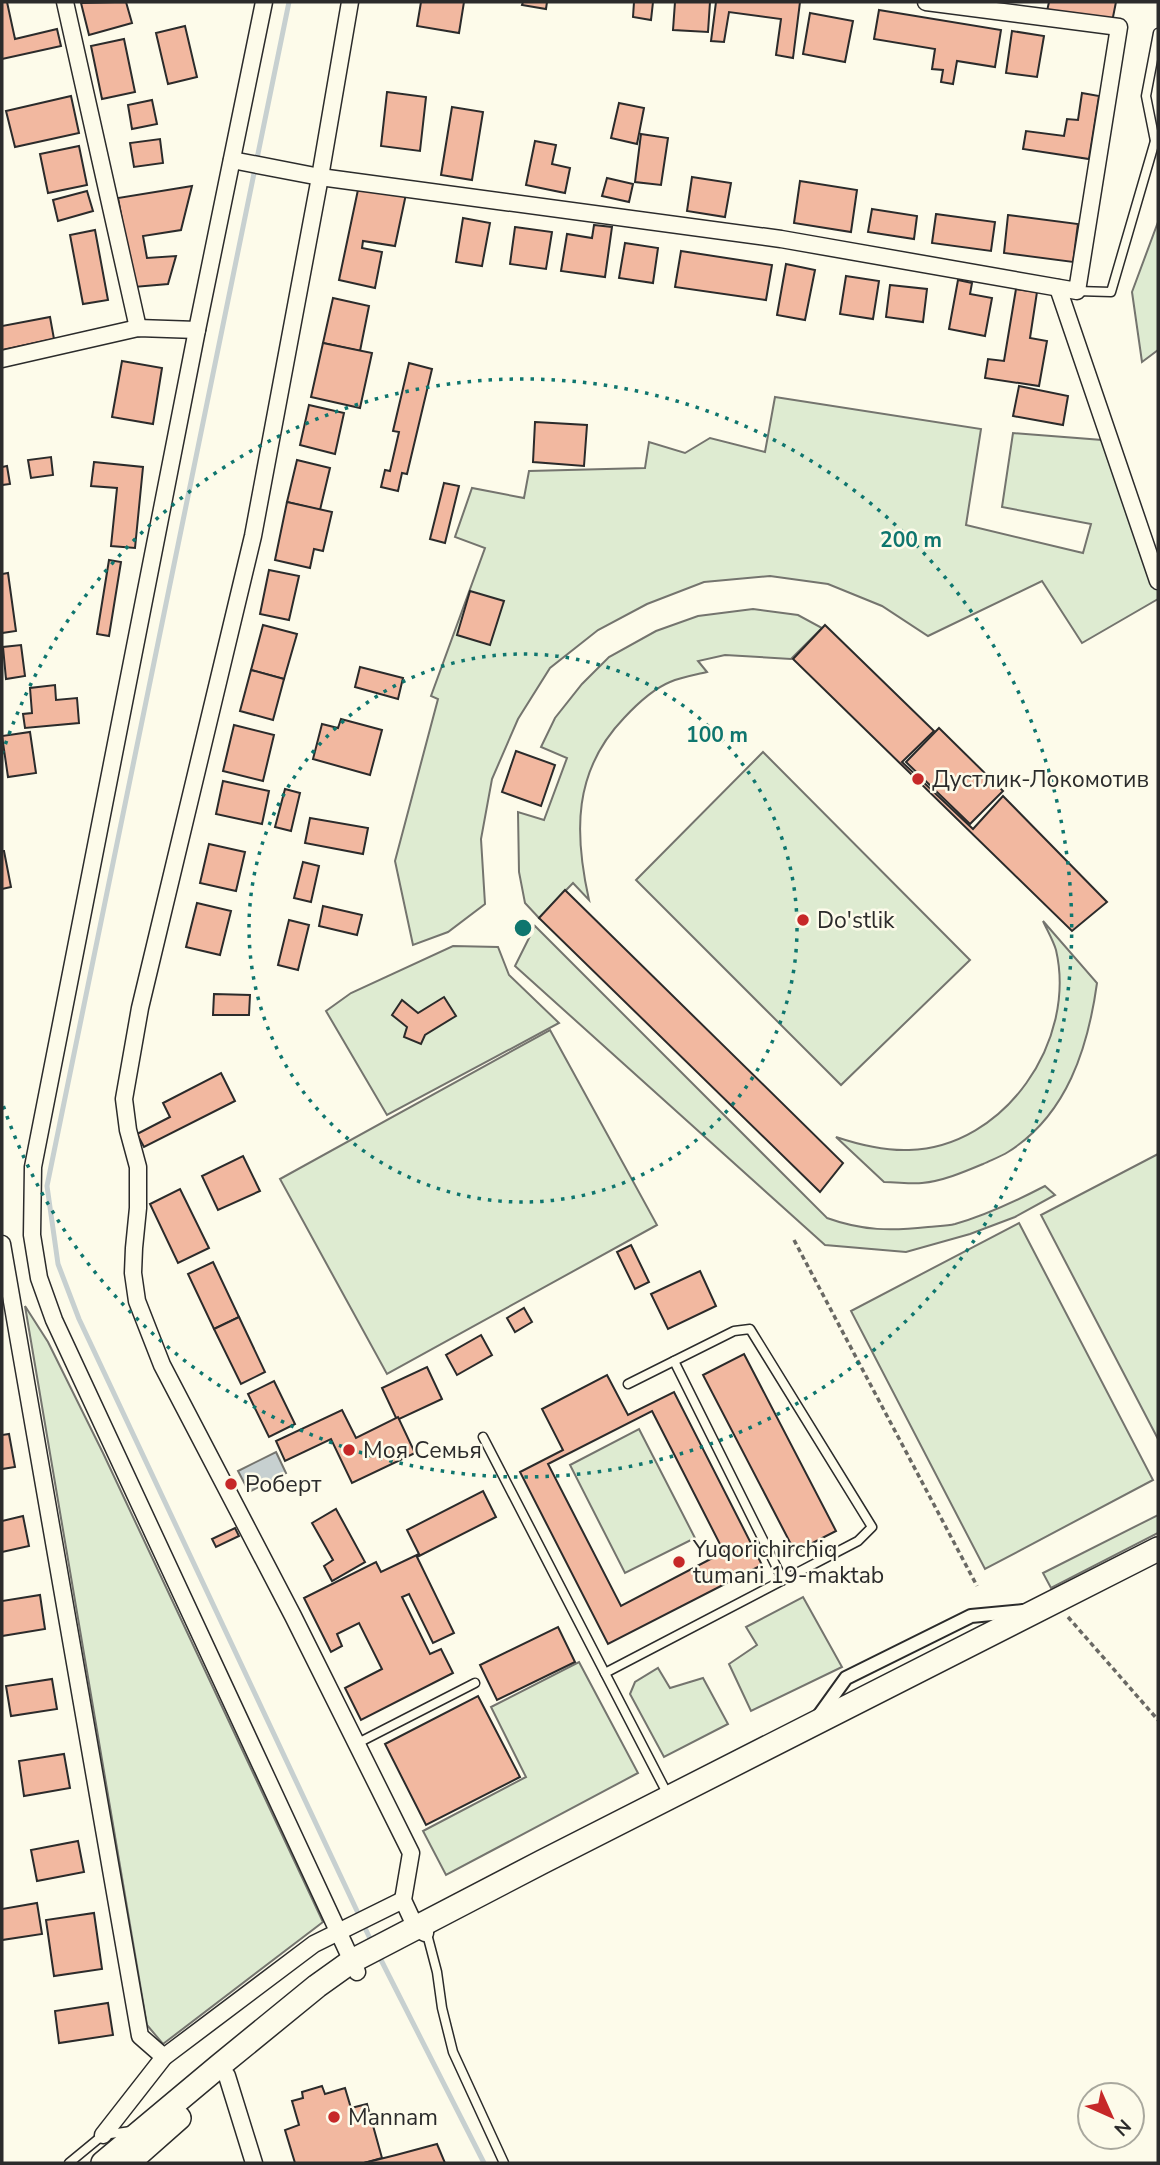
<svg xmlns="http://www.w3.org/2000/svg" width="1160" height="2165" font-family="'Nunito Sans',sans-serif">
  <rect width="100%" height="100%" fill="#fdfbea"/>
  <g fill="#deebd1" stroke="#74746e" stroke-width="2">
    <path d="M1158 222V350L1142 362 1132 292Z"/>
    <path d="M775 397 981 429 966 525 1083 553 1091 524 1002 507 1013 433 1115 441 1158 571V599L1082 643 1042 581 928 636 882 606 828 584 770 576 704 582 647 604 598 630 550 668 518 719 492 779 481 839 485 904 448 932 413 945 395 861 438 699 431 696 485 548 455 537 472 488 524 498 529 471 645 468 649 442 685 453 710 438 765 452Z"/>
    <path d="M753 609 798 615 822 628 791 659 725 655 698 661 707 672C695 675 682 677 670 682 653 689 637 704 624 718 573 771 574 833 589 900L573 883 539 918 525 903 519 872 518 812 544 820 567 758 541 747 555 718 582 684 609 657 656 631 698 616Z"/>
    <path d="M763 752 970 960 841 1085 636 880Z"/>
    <path d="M1043 921 1097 983C1088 1048 1067 1115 1008 1152 1000 1157 991 1160 983 1164 964 1172 943 1181 922 1183 910 1184 897 1182 884 1182L836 1137C860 1145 884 1151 909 1150 1005 1147 1077 1041 1056 950 1053 940 1047 930 1043 921Z"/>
    <path d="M535 926 827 1218C863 1231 891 1231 928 1227 937 1226 947 1226 955 1224 987 1215 1016 1201 1045 1186L1055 1195 1015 1217 970 1234 906 1252 825 1245 515 966Z"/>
    <path d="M453 946 498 947 509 975 559 1023 387 1115 326 1011 351 993Z"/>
    <path d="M550 1030 657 1225 387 1374 280 1179Z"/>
    <path d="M1158 1154V1439L1041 1215Z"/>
    <path d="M1019 1223 1153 1480 985 1569 851 1311Z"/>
    <path d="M25 1306 48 1342 103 1453 323 1922 163 2044 147 2025Z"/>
    <path d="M639 1429 695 1538 625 1573 570 1465Z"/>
    <path d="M1158 1515V1533L1051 1588 1043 1573Z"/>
    <path d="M803 1597 842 1667 751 1711 729 1664 757 1645 746 1627Z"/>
    <path d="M579 1662 638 1773 446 1875 423 1831 526 1777 491 1707Z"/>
    <path d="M658 1668 670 1688 703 1678 728 1724 664 1757 630 1694 635 1682Z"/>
  </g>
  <path fill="#c7d0d0" stroke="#74746e" stroke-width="2" d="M276 1452 286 1473 249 1492 238 1471Z"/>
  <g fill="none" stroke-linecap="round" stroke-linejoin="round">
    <g stroke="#c7d0d0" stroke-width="5">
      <path d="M289 2 47 1186 58 1264 79 1319 373 1945"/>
      <path d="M378 1954 484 2163"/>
    </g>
  </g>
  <g fill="#f2b8a0" stroke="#2b2b2b" stroke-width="2" fill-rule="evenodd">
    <path d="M2 2H7L15 39 57 29 61 46 2 59Z"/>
    <path d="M126 2 132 23 89 35 81 3Z"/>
    <path d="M421 2H464L459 33 417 26Z"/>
    <path d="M523 2H547L546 9 522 5Z"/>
    <path d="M634 2H653L651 20 633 17Z"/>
    <path d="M675 2H710L708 32 673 30Z"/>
    <path d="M716 2H800L793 58 776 55 781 19 729 12 724 42 711 41Z"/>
    <path d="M1049 2H1116L1112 22 1047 11Z"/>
    <path d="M879 10 1001 30 995 67 957 61 953 84 941 82 943 70 932 69 935 49 874 39Z"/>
    <path d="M810 13 853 21 845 62 803 54Z"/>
    <path d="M185 26 197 77 168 84 156 33Z"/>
    <path d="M1012 31 1044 36 1037 77 1006 73Z"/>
    <path d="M124 39 135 92 102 99 91 46Z"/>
    <path d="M387 92 426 97 420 151 381 146Z"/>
    <path d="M1082 93 1099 96 1089 159 1023 149 1026 131 1064 136 1067 119 1078 120Z"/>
    <path d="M71 96 79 133 15 147 6 111Z"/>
    <path d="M152 100 157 124 132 129 128 105Z"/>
    <path d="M619 103 644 108 637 144 611 138Z"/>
    <path d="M452 107 483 112 472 180 441 175Z"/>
    <path d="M641 134 668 138 661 185 635 182Z"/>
    <path d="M160 139 163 163 134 167 130 143Z"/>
    <path d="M535 141 556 145 552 164 570 168 565 193 526 185Z"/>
    <path d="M79 146 87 185 48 193 40 154Z"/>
    <path d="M692 177 731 183 725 217 687 211Z"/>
    <path d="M607 178 633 184 629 202 602 196Z"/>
    <path d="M800 181 857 190 851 232 794 223Z"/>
    <path d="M359 185 406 194 395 246 363 241 362 248 382 252 375 288 339 280Z"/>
    <path d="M192 186 181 230 143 236 147 258 176 256 168 284 134 287 118 198Z"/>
    <path d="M87 191 93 211 58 221 53 200Z"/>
    <path d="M872 209 917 216 914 239 868 232Z"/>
    <path d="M936 214 995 222 991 251 932 243Z"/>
    <path d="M1008 215 1078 224 1073 262 1004 253Z"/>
    <path d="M463 218 490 223 482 266 456 262Z"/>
    <path d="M594 225 612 227 605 277 561 271 567 234 592 238Z"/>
    <path d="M515 227 552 232 546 269 510 264Z"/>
    <path d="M95 230 108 300 83 304 70 235Z"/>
    <path d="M625 243 658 248 653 283 619 278Z"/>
    <path d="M681 251 772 265 766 300 675 287Z"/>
    <path d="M786 264 815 270 805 320 777 315Z"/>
    <path d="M846 276 879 281 873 319 840 314Z"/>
    <path d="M958 280 972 283 970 294 992 298 985 336 949 329Z"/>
    <path d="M890 285 927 289 923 322 886 317Z"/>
    <path d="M1016 289 1037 292 1030 338 1047 341 1039 386 985 378 988 359 1004 361Z"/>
    <path d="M333 298 369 306 360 351 323 343Z"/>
    <path d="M50 317 54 339 2 350V326Z"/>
    <path d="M323 343 372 353 360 408 311 397Z"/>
    <path d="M122 361 162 368 153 424 112 417Z"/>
    <path d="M409 363 432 369 407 474 402 473 398 491 381 487 385 470 390 471 399 432 393 431Z"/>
    <path d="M1019 386 1068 396 1063 425 1013 416Z"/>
    <path d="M309 405 344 413 335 454 300 445Z"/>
    <path d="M535 422 587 425 584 466 533 462Z"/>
    <path d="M51 457 53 475 31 478 28 460Z"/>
    <path d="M297 460 330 468 320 510 287 502Z"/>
    <path d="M94 462 143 467 135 548 111 546 117 488 91 486Z"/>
    <path d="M7 466 10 484 2 485V467Z"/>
    <path d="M444 483 459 486 445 543 430 539Z"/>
    <path d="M287 502 332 512 323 551 314 549 310 568 275 560Z"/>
    <path d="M109 560 121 562 109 636 97 634Z"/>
    <path d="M269 570 299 576 289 620 260 614Z"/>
    <path d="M8 573 16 631 2 633V574Z"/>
    <path d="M470 591 504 601 490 645 457 635Z"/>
    <path d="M263 625 297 634 284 679 251 670Z"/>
    <path d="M825 625 934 731 902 762 973 829 1003 796 1107 902 1072 931 793 659Z"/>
    <path d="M21 645 25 676 6 679 3 647Z"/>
    <path d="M360 667 403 678 398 699 355 687Z"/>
    <path d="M251 670 284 679 273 720 240 711Z"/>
    <path d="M55 685 56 700 77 698 79 723 25 728 23 714 32 713 30 688Z"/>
    <path d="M341 719 382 730 370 775 313 759 322 724 338 728Z"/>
    <path d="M234 725 274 735 263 781 223 771Z"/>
    <path d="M939 728 1003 791 970 824 906 762Z"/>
    <path d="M30 732 36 773 8 777 2 736Z"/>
    <path d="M516 751 555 765 541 806 502 792Z"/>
    <path d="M223 781 269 791 262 824 216 814Z"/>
    <path d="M285 789 300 793 291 831 275 827Z"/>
    <path d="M310 818 368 828 363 854 305 843Z"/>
    <path d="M209 844 245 852 236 891 200 883Z"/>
    <path d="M2 851H4L11 887 2 889Z"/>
    <path d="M303 862 319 866 311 902 294 898Z"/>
    <path d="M565 890 843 1163 820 1192 539 918Z"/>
    <path d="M197 903 231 911 220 955 186 947Z"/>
    <path d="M323 906 362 915 357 935 319 926Z"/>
    <path d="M289 920 309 925 298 970 278 965Z"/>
    <path d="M214 994 250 995 249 1015H213Z"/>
    <path d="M444 997 456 1016 425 1035 421 1044 404 1037 407 1027 392 1015 402 1000 418 1013Z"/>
    <path d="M221 1073 235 1101 144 1147 137 1134 170 1117 163 1103Z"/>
    <path d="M243 1156 260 1191 218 1210 202 1176Z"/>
    <path d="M180 1189 209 1248 178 1263 150 1204Z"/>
    <path d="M631 1245 649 1282 635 1289 617 1252Z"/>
    <path d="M213 1262 239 1317 214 1329 188 1274Z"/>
    <path d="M700 1271 716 1306 668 1329 651 1294Z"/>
    <path d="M524 1308 532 1322 515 1332 507 1318Z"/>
    <path d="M239 1317 265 1372 241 1384 214 1329Z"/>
    <path d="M481 1335 492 1355 457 1375 446 1355Z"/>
    <path d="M744 1354 836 1531 795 1552 703 1375Z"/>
    <path d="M427 1367 442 1399 397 1420 382 1388Z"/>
    <path d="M607 1375 628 1415 674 1392 762 1565 608 1644 520 1472 563 1450 542 1409ZM652 1411 724 1552 621 1606 548 1464Z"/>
    <path d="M274 1381 295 1424 269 1437 248 1394Z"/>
    <path d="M342 1410 356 1438 398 1417 415 1453 352 1483 331 1439 285 1461 276 1441Z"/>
    <path d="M9 1434 15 1467 2 1469V1435Z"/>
    <path d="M483 1491 496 1517 417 1557 454 1633 433 1643 409 1594 402 1597 430 1654 441 1649 453 1673 361 1720 345 1688 382 1669 359 1623 337 1634 342 1646 331 1652 304 1598 376 1562 381 1572 419 1554 407 1530Z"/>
    <path d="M336 1509 365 1562 332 1581 324 1566 333 1560 312 1523Z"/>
    <path d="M23 1516 29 1546 2 1552V1521Z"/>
    <path d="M235 1528 239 1536 216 1547 212 1539Z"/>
    <path d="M40 1595 45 1629 2 1636V1601Z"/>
    <path d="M558 1627 575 1662 497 1700 480 1665Z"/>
    <path d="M52 1679 57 1709 11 1716 6 1686Z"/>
    <path d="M478 1696 520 1777 426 1825 385 1744Z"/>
    <path d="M64 1754 70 1788 24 1796 19 1761Z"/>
    <path d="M78 1841 84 1872 37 1881 31 1850Z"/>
    <path d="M37 1903 42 1934 2 1940V1909Z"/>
    <path d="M94 1913 102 1969 54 1976 46 1920Z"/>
    <path d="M108 2003 113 2035 59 2043 55 2011Z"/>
    <path d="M322 2086 325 2094 345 2088 351 2108 367 2104 382 2158 364 2163H295L285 2130 299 2125 292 2101 303 2098 302 2092Z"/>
    <path d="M437 2144 445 2163H364L396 2155Z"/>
  </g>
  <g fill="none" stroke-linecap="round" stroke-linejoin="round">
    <defs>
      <g id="service">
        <path d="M1158 33 1146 96 1155 141 1158 134"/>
        <path d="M1077 291 1111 292 1155 141"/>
        <path d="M674 1361 783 1580"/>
        <path d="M483 1437 668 1795"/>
        <path d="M605 1673 858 1541 872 1527 750 1329 734 1331 628 1384"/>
        <path d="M356 1744 475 1683"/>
        <path d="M429 1931 427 1934 437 1972 442 2008 453 2052 504 2163"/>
        <path d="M69 2163 103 2135 131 2131"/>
      </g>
      <path id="pedestrian" d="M818 1717 846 1678 971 1616 1023 1611"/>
      <g id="minor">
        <path d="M65 2 138 328"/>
        <path d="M264 2 197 330 33 1167 32 1235 39 1278 54 1320 357 1972"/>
        <path d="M350 2 320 177 253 536 140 1008 124 1099 128 1130 138 1167V1208L134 1248 133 1273 137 1301 162 1365 293 1616 411 1853 403 1900 416 1928 425 1933"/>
        <path d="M232 160 320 177 781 239 1077 291 1119 27 926 2"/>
        <path d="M1058 288 1158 581"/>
        <path d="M2 359 138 328 197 330"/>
        <path d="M2 1244 140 2036 164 2057"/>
        <path d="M219 2066 227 2076 254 2163"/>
        <path d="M103 2135 164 2057 314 1944 403 1900"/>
      </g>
      <g id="secondary">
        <path d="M103 2163 219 2066 317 1986 352 1961 542 1862 1158 1549"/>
        <path d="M128 2163 179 2118"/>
      </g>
    </defs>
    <use href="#service" stroke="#2b2b2b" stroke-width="11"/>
    <use href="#pedestrian" stroke="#2b2b2b" stroke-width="16"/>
    <use href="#minor" stroke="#2b2b2b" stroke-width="19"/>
    <use href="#secondary" stroke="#2b2b2b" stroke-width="26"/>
    <g stroke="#6a6964" stroke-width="3.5" stroke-dasharray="5 3.5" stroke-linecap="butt">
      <path d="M794 1240 977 1586"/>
      <path d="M1068 1617 1158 1720"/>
    </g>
    <use href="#service" stroke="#fdfbea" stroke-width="8"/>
    <use href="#pedestrian" stroke="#fdfbea" stroke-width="12"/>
    <use href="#minor" stroke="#fdfbea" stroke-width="16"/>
    <use href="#secondary" stroke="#fdfbea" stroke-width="23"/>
  </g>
  <g fill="none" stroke="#0f766e" stroke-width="3.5" stroke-dasharray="3.5 7">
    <circle cx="523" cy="928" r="274"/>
    <path d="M2 754A549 549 0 1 1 2 1102"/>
  </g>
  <g fill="#c62828" stroke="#fdfbea" stroke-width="2.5">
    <circle cx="918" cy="779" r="7"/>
    <circle cx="803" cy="920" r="7"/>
    <circle cx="349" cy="1450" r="7"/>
    <circle cx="231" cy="1484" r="7"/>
    <circle cx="679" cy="1562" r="7"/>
    <circle cx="334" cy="2117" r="7"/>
  </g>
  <g text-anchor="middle" stroke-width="5" stroke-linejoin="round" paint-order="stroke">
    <g font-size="23" fill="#2b2b2b" stroke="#fdfbea" text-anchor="start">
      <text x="932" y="787">Дустлик-Локомотив</text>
      <text x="817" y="928">Do'stlik</text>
      <text x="363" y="1458">Моя Семья</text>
      <text x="245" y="1492">Роберт</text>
      <text x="693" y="1557">Yuqorichirchiq<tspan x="693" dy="26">tumani 19-maktab</tspan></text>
      <text x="348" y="2125">Mannam</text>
    </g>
  </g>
  <circle cx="523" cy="928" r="10" fill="#0f766e" stroke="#fdfbea" stroke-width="3.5"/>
  <g font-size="21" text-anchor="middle" font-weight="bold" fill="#0f766e" stroke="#fdfbea" stroke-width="5" stroke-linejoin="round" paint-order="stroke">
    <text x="911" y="547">200 m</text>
    <text x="717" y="742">100 m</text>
  </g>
  <rect width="1160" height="2165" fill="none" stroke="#2b2b2b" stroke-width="7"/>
  <g transform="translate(1111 2116) rotate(135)"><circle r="33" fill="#fdfbea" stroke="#a9a89e" stroke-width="2"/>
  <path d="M0-5L12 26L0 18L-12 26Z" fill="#c62828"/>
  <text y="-10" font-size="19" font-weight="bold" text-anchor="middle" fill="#2b2b2b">N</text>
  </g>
</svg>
